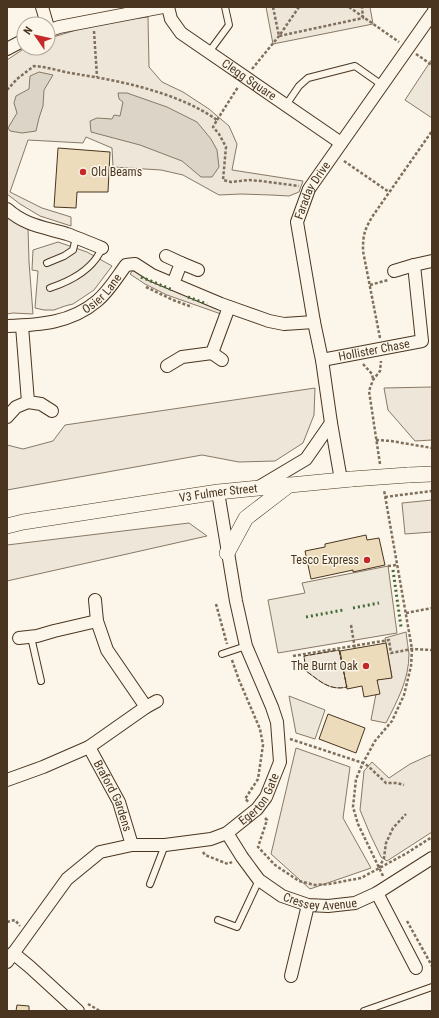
<svg xmlns="http://www.w3.org/2000/svg" width="439" height="1018" font-family="'Roboto Condensed',sans-serif">
  <rect width="100%" height="100%" fill="#fbf6e9"/>
  <g fill="#ede6d9" stroke="#887966">
    <path d="M266 7H370L373 24 273 44Z"/>
    <path d="M148 17 149 67 162 82 183 92 209 109 229 126 237 144 232 170 303 181 299 192 289 196 271 195 241 194 219 195 183 175 161 170 113 167 112 148 86 137 83 143 28 140 10 192 42 208 71 217V226L40 216 20 204 7 194V60L25 48H48V38H50L86 27 123 20Z"/>
    <path d="M7 217 28 228 29 262 33 314 13 313 7 314Z"/>
    <path d="M135 268 221 310V314L167 295 145 284 130 274Z"/>
    <path d="M432 387V440L415 441 388 410 384 388Z"/>
    <path d="M315 388 314 415 303 443 275 461 239 462 202 455 7 490V445L23 449 53 441 65 425Z"/>
    <path d="M432 500V532L405 534 402 503Z"/>
    <path d="M189 523 207 536 7 581V545Z"/>
    <path d="M406 632C407 640 408 647 409 654 409 680 397 701 386 723L371 720 376 694 377 680 392 677 385 638Z"/>
    <path d="M339 650 347 687C329 691 320 681 306 671L304 656Z"/>
    <path d="M296 748 350 767 343 818 371 868 310 889 271 854Z"/>
    <path d="M430 755H432V832L387 861 381 857 370 834 360 810 364 771 372 762 389 778 410 764Z"/>
  </g>
  <g fill="#ede7d9" stroke="#887966">
    <path d="M432 59V118L405 100Z"/>
    <path d="M58 242 87 252 112 266 94 290 73 304 65 306 54 310H44L35 308 38 271 32 270 33 250Z"/>
    <path d="M388 566 397 633 278 653 268 600 305 593 302 583Z"/>
    <path d="M289 696 325 710 315 739 296 733Z"/>
  </g>
  <g fill="#dcd4c6" stroke="#887966">
    <path d="M39 72 53 75 44 90 43 106 39 118 36 131 22 133 10 131 8 128 17 113 14 103 16 96 29 89 30 76Z"/>
    <path d="M118 93H127L167 107 197 122 211 139 217 150 219 167 212 177H201L182 161 140 145 91 132 90 121 97 118 112 119 114 115 120 116 123 102 119 99Z"/>
  </g>
  <g fill="#ecdcbc" stroke="#4a3520">
    <path d="M58 148 110 152 108 192H77L76 208 54 207Z"/>
    <path d="M366 535 367 540 379 538 385 565 353 572V570L311 579 305 551 325 547V544Z"/>
    <path d="M386 643 392 678 377 680 380 694 364 697 362 686 347 689 340 651Z"/>
    <path d="M328 714 365 728 356 753 319 739Z"/>
    <path d="M17 1005 29 1006V1011H16Z"/>
  </g>
  <g fill="none" stroke-linecap="round" stroke-linejoin="round">
    <defs>
      <g id="service">
        <path d="M431 7 432 8"/>
        <path d="M209 52 229 25 225 7"/>
        <path d="M286 105 299 86 308 78 355 66 382 85"/>
        <path d="M47 263 64 256 73 250 76 238"/>
        <path d="M50 288C71 281 93 270 102 248"/>
        <path d="M31 637 41 681"/>
        <path d="M222 654 246 646"/>
        <path d="M150 884 165 845"/>
        <path d="M218 920 237 927 259 880"/>
        <path d="M364 1011 432 987"/>
      </g>
      <g id="minor">
        <path d="M42 7 47 24"/>
        <path id="s1" d="M168 7 171 19 181 33 341 143"/>
        <path d="M48 31 59 27 163 7"/>
        <path d="M7 49 24 40"/>
        <path d="M7 209C26 226 44 227 67 234 78 238 90 243 102 248"/>
        <path d="M166 256 181 263"/>
        <path d="M394 271 414 265"/>
        <path d="M173 284 181 263 198 270"/>
        <path id="s2" d="M7 326C40 325 71 323 97 301 109 291 117 277 126 265L135 264 152 275 221 304 269 321 284 324 314 322"/>
        <path d="M212 353 222 360"/>
        <path id="s3" d="M322 360 422 341 414 265 432 261"/>
        <path d="M167 366 182 357 212 353 229 307"/>
        <path d="M28 402 41 404 52 411"/>
        <path d="M7 417 16 407 28 402 22 326"/>
        <path id="s4" d="M341 480 331 423 322 360 314 322 297 222 309 189 432 14"/>
        <path d="M259 487 306 459 331 423"/>
        <path id="s5" d="M95 600 97 621 107 650 146 707 89 747 119 802 132 845"/>
        <path d="M19 638 37 636 54 631 97 621"/>
        <path d="M146 707 157 701"/>
        <path d="M7 780 43 767 89 747"/>
        <path id="s6" d="M227 833 242 857 259 880 282 896 308 905 328 906 355 903 377 893 432 858"/>
        <path d="M377 893 416 968"/>
        <path d="M13 953 30 967 78 1011"/>
        <path id="s7" d="M7 962 67 879 100 852 132 845H165L211 839 227 833 257 809 266 797 280 762 277 722 272 707 246 646 236 601 218 492"/>
        <path d="M291 976 308 905"/>
      </g>
      <g id="tertiary">
        <path d="M408 475 432 474"/>
        <path id="s8" d="M7 526 23 522 218 492 352 479"/>
        <path d="M227 553 246 518 289 485"/>
      </g>
    </defs>
    <use href="#service" stroke="#4a3520" stroke-width="8"/>
    <use href="#minor" stroke="#4a3520" stroke-width="14"/>
    <use href="#tertiary" stroke="#4a3520" stroke-width="16"/>
    <g stroke="#7f6f5c" stroke-width="2.5" stroke-dasharray="3 2" stroke-linecap="butt">
      <path d="M273 7 279 36 363 18 362 7"/>
      <path d="M349 7 399 42"/>
      <path d="M94 31 97 77"/>
      <path d="M416 54 432 65"/>
      <path d="M252 69 279 36 299 7"/>
      <path d="M7 90 17 79 34 66C49 67 62 72 76 74 122 81 179 93 217 120L213 127 219 134 226 147 223 180 231 182 249 180 261 181 299 186"/>
      <path d="M217 120 238 87"/>
      <path d="M344 161 389 192"/>
      <path d="M370 285 388 280"/>
      <path d="M146 287 173 300 192 307"/>
      <path d="M380 338 363 251C363 235 364 231 372 217L432 131"/>
      <path d="M363 364 372 374 373 379"/>
      <path d="M376 440 391 441 432 448"/>
      <path d="M380 464 369 391 373 380 380 371 381 361"/>
      <path d="M385 497 432 491"/>
      <path d="M388 566 397 565"/>
      <path d="M216 604 227 644"/>
      <path d="M406 613 432 608"/>
      <path d="M351 625 355 649"/>
      <path d="M293 656 389 640 391 653 412 649 432 650"/>
      <path d="M232 660 239 680 260 729 263 745 258 779 245 799 249 802"/>
      <path d="M290 739 363 763 368 766 386 783H397L404 785"/>
      <path d="M265 818 267 820 258 847 275 865 299 881 315 885 329 884 361 878 407 853 432 837"/>
      <path d="M203 852 205 855 228 864 232 862"/>
      <path d="M379 868 384 858 386 843 393 828 406 814"/>
      <path d="M383 876 358 824 353 807 356 779 363 763 375 741 392 721 404 695 411 666 412 649 384 490"/>
      <path d="M407 921 432 966"/>
      <path d="M7 922 15 920 20 926"/>
      <path d="M88 1004 100 1011"/>
    </g>
    <use href="#service" stroke="#fbf6e9" stroke-width="6"/>
    <use href="#minor" stroke="#fbf6e9" stroke-width="12"/>
    <use href="#tertiary" stroke="#fbf6e9" stroke-width="15"/>
    <defs>
      <path id="tertiary-bridge" d="M352 479 408 475"/>
    </defs>
    <use href="#tertiary-bridge" stroke="#4a3520" stroke-width="16" stroke-linecap="butt"/>
    <use href="#tertiary-bridge" stroke="#fbf6e9" stroke-width="15"/>
    <g stroke="#436837" stroke-width="3" stroke-dasharray="2 3" stroke-linecap="butt">
      <path d="M141 277 173 290"/>
      <path d="M188 297 207 304"/>
      <path d="M393 570 401 627"/>
      <path d="M353 608 379 603"/>
      <path d="M306 617 343 610"/>
    </g>
    <path stroke="#4a3520" stroke-width="1" stroke-dasharray="5 2" stroke-linecap="butt" d="M339 650 347 687C329 691 320 681 306 671L304 656Z"/>
  </g>
  <g fill="#c62828" stroke="#fbf6e9" stroke-width="1.5">
    <circle cx="83" cy="172" r="4"/>
    <circle cx="367" cy="560" r="4"/>
    <circle cx="366" cy="666" r="4"/>
  </g>
  <g text-anchor="middle" stroke-width="3" stroke-linejoin="round" paint-order="stroke">
    <g font-size="12" fill="#4a3520" stroke="#fbf6e9">
      <text dy="4" stroke="none"><textPath href="#s1" startOffset="112">Clegg Square</textPath></text>
      <text dy="4" stroke="none"><textPath href="#s4" startOffset="297">Faraday Drive</textPath></text>
      <text dy="4" stroke="none"><textPath href="#s2" startOffset="104">Osier Lane</textPath></text>
      <text dy="4" stroke="none"><textPath href="#s3" startOffset="53">Hollister Chase</textPath></text>
      <text dy="4" stroke="none"><textPath href="#s8" startOffset="214">V3 Fulmer Street</textPath></text>
      <text dy="4" stroke="none"><textPath href="#s5" startOffset="245">Braford Gardens</textPath></text>
      <text dy="4" stroke="none"><textPath href="#s7" startOffset="322">Egerton Gate</textPath></text>
      <text dy="4" stroke="none"><textPath href="#s6" startOffset="124">Cressey Avenue</textPath></text>
    </g>
    <g font-size="12" fill="#4a3520" stroke="#fbf6e9" text-anchor="end">
      <text x="91" y="176" text-anchor="start">Old Beams</text>
      <text x="359" y="564">Tesco Express</text>
      <text x="358" y="670">The Burnt Oak</text>
    </g>
  </g>
  <rect width="439" height="1018" fill="none" stroke="#4a3520" stroke-width="16"/>
  <g transform="translate(36 36) rotate(304)"><circle r="19" fill="#fbf6e9" stroke="#b4a999"/>
  <path d="M0-3L7 15L0 10L-7 15Z" fill="#c62828"/>
  <text y="-6" font-size="11" font-weight="bold" text-anchor="middle" fill="#4a3520">N</text>
  </g>
</svg>
